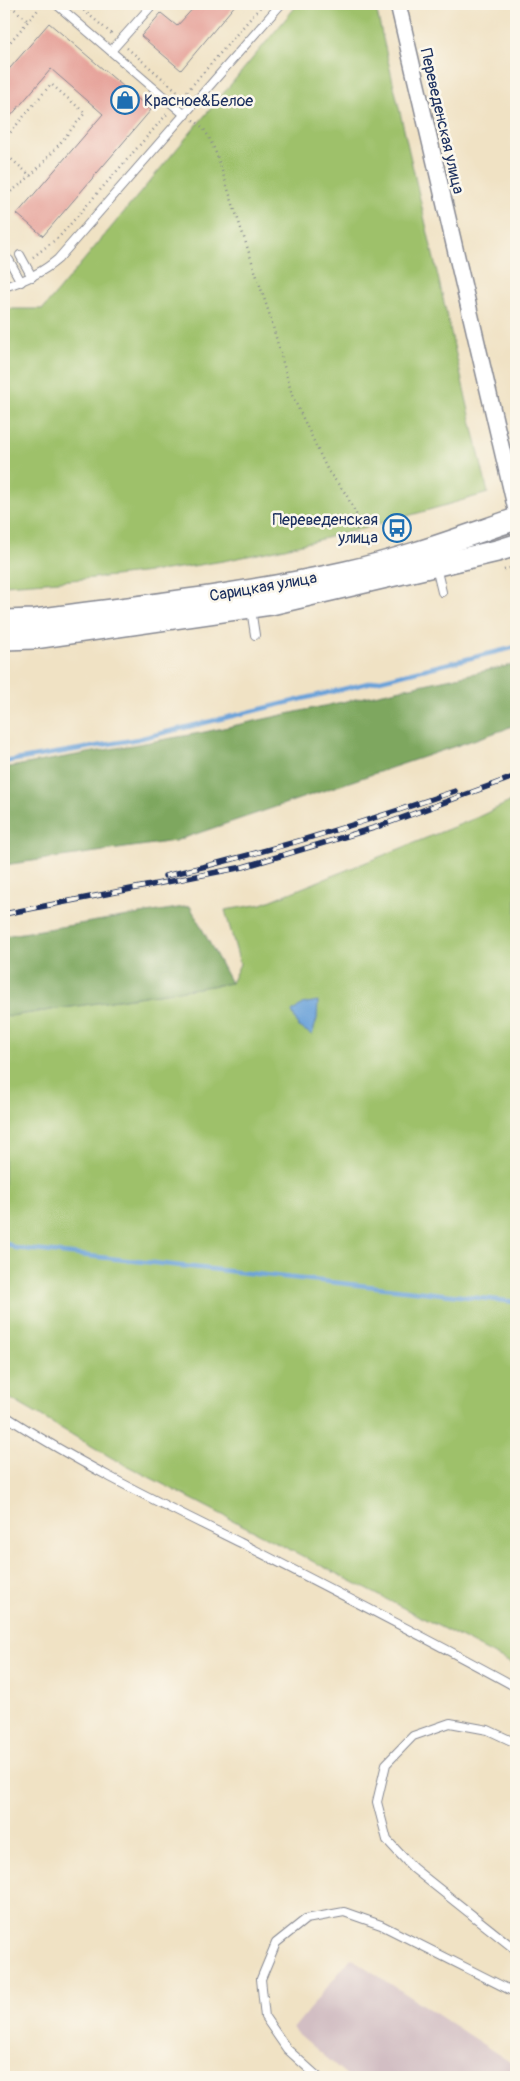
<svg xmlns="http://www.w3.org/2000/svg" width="520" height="2081" font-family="Pangolin,sans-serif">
  <rect width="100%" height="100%" fill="#fbf7ec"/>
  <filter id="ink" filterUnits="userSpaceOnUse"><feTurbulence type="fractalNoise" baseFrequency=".02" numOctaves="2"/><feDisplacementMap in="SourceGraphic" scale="10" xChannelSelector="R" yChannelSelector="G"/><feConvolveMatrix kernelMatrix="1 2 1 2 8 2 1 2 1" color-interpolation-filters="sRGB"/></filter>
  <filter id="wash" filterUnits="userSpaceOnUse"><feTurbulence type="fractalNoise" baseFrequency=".0096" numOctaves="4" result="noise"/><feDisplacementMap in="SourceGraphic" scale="20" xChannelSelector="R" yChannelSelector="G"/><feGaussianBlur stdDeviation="1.12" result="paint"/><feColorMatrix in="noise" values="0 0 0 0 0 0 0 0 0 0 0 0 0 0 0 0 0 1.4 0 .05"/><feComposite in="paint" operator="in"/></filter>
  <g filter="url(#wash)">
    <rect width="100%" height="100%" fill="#f0e2c4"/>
    <path fill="#d2bec3" d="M351 1958 516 2066V2077H349L293 2029Z"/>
    <g fill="#9ec16a" stroke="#5c7864">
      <path d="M298 4H375L488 493C401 518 313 544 223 561 151 574 77 580 4 585V309H43Z"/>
      <path d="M516 799V1666L112 1458 4 1395V1017L231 983 240 964 225 910 262 904 476 818Z"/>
    </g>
    <g fill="#7ea75e" stroke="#4c6b5e">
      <path d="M516 664V724L503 730 175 841 4 865V768L200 733Z"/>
      <path d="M190 906 231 983 4 1017V936Z"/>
    </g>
    <path fill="#6ba2d9" stroke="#43689c" d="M318 1001 317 1019 312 1035 298 1026 292 1012 302 1004Z"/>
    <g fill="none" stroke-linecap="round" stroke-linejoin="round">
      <g stroke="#6ba2d9" stroke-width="4.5">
        <path d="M4 762 138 739 516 647"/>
        <path d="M4 1242 15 1248 516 1302"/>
      </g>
    </g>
    <g id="blocks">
      <g fill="#e6a199">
        <path d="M197 4H236L181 70 141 36 161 13 177 26Z"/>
        <path d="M49 23 151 110 43 236 17 214 103 114 51 69 4 124V75Z"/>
      </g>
    </g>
  </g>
  <g filter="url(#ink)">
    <use href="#blocks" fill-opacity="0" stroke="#868891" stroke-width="1"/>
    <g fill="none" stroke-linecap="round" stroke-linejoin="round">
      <defs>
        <g id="lane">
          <path d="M56 4 185 115"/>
          <path d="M111 51 153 4"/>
          <path d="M20 255 32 277"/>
          <path d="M9 260 21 282"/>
          <path d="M4 287C24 281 42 273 58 259L281 4"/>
          <path d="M436 567 442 592"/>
          <path d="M251 609 255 635"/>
          <path d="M4 1415C79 1464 160 1503 241 1543 333 1590 425 1637 516 1687"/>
          <path d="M516 1743 488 1730 450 1723 413 1736 386 1764 377 1802 387 1840 413 1868 516 1950"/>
          <path d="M318 2077 287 2049 265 2017 261 1979 276 1943 306 1919 344 1912 381 1925 516 1993"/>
        </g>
        <path id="street" d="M398 4 516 510"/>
        <g id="secondary">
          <path d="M4 621 35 620C139 606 244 595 346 572 404 559 460 538 516 519"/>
          <path d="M4 639 34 638 271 604 497 551 516 545"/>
        </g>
      </defs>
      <use href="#lane" stroke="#868891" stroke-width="10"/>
      <use href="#street" stroke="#868891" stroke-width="18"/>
      <use href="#secondary" stroke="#868891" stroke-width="24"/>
      <g stroke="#868891" stroke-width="2.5" stroke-dasharray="1 4" stroke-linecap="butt">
        <path d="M76 4 112 34"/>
        <path d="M11 6 28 21"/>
        <path d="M4 15 13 4"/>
        <path d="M127 48 183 96 263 4"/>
        <path d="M4 49 43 4"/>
        <path d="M193 120C206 127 210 140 216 153L270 316 292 395 328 471 346 494 356 514 358 541"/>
        <path d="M4 140 51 84 85 113C60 142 36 177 4 196"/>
        <path d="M4 153 31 176"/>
        <path d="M33 257 59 237 167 114"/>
        <path d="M504 570 516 566"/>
      </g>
      <use href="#lane" stroke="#fff" stroke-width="8"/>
      <use href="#street" stroke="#fff" stroke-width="15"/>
      <use href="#secondary" stroke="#fff" stroke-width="21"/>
      <defs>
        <g id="rail">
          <path d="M165 876C264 853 360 824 455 791"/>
          <path d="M4 914 243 867 377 827 516 776"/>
        </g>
      </defs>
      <use href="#rail" stroke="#1b2f5e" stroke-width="5.5"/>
      <use href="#rail" stroke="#fbf7ec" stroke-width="4" stroke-dasharray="11" stroke-linecap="butt"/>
    </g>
  </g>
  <defs>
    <symbol id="shop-ring" viewBox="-11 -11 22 22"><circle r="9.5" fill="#fbf7ec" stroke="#1f6fb2" stroke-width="1.5"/><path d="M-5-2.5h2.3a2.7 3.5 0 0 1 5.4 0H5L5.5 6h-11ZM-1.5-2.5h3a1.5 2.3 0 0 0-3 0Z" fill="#1f6fb2"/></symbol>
    <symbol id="bus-ring" viewBox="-11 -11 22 22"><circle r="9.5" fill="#fbf7ec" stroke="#1f6fb2" stroke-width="1.5"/><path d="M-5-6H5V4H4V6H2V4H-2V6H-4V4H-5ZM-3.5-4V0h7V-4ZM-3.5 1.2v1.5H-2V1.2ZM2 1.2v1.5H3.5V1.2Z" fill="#1f6fb2"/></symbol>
  </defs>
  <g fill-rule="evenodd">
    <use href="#shop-ring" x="109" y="84" width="32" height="32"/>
    <use href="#bus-ring" x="381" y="512" width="32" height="32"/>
  </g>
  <g text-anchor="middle" stroke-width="5" stroke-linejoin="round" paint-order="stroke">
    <g font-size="16" fill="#1b2f5e" stroke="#fbf7ec" text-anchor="start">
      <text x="144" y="106">Красное&amp;Белое</text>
      <text x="378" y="525" text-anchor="end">Переведенская<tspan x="378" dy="18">улица</tspan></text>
    </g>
    <g font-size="16" fill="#1b2f5e" stroke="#fbf7ec">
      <text transform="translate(443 121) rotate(77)" y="6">Переведенская улица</text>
      <text transform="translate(263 586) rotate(-10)" y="6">Сарицкая улица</text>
    </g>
  </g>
  <rect width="520" height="2081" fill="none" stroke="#fbf7ec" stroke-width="20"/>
</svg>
